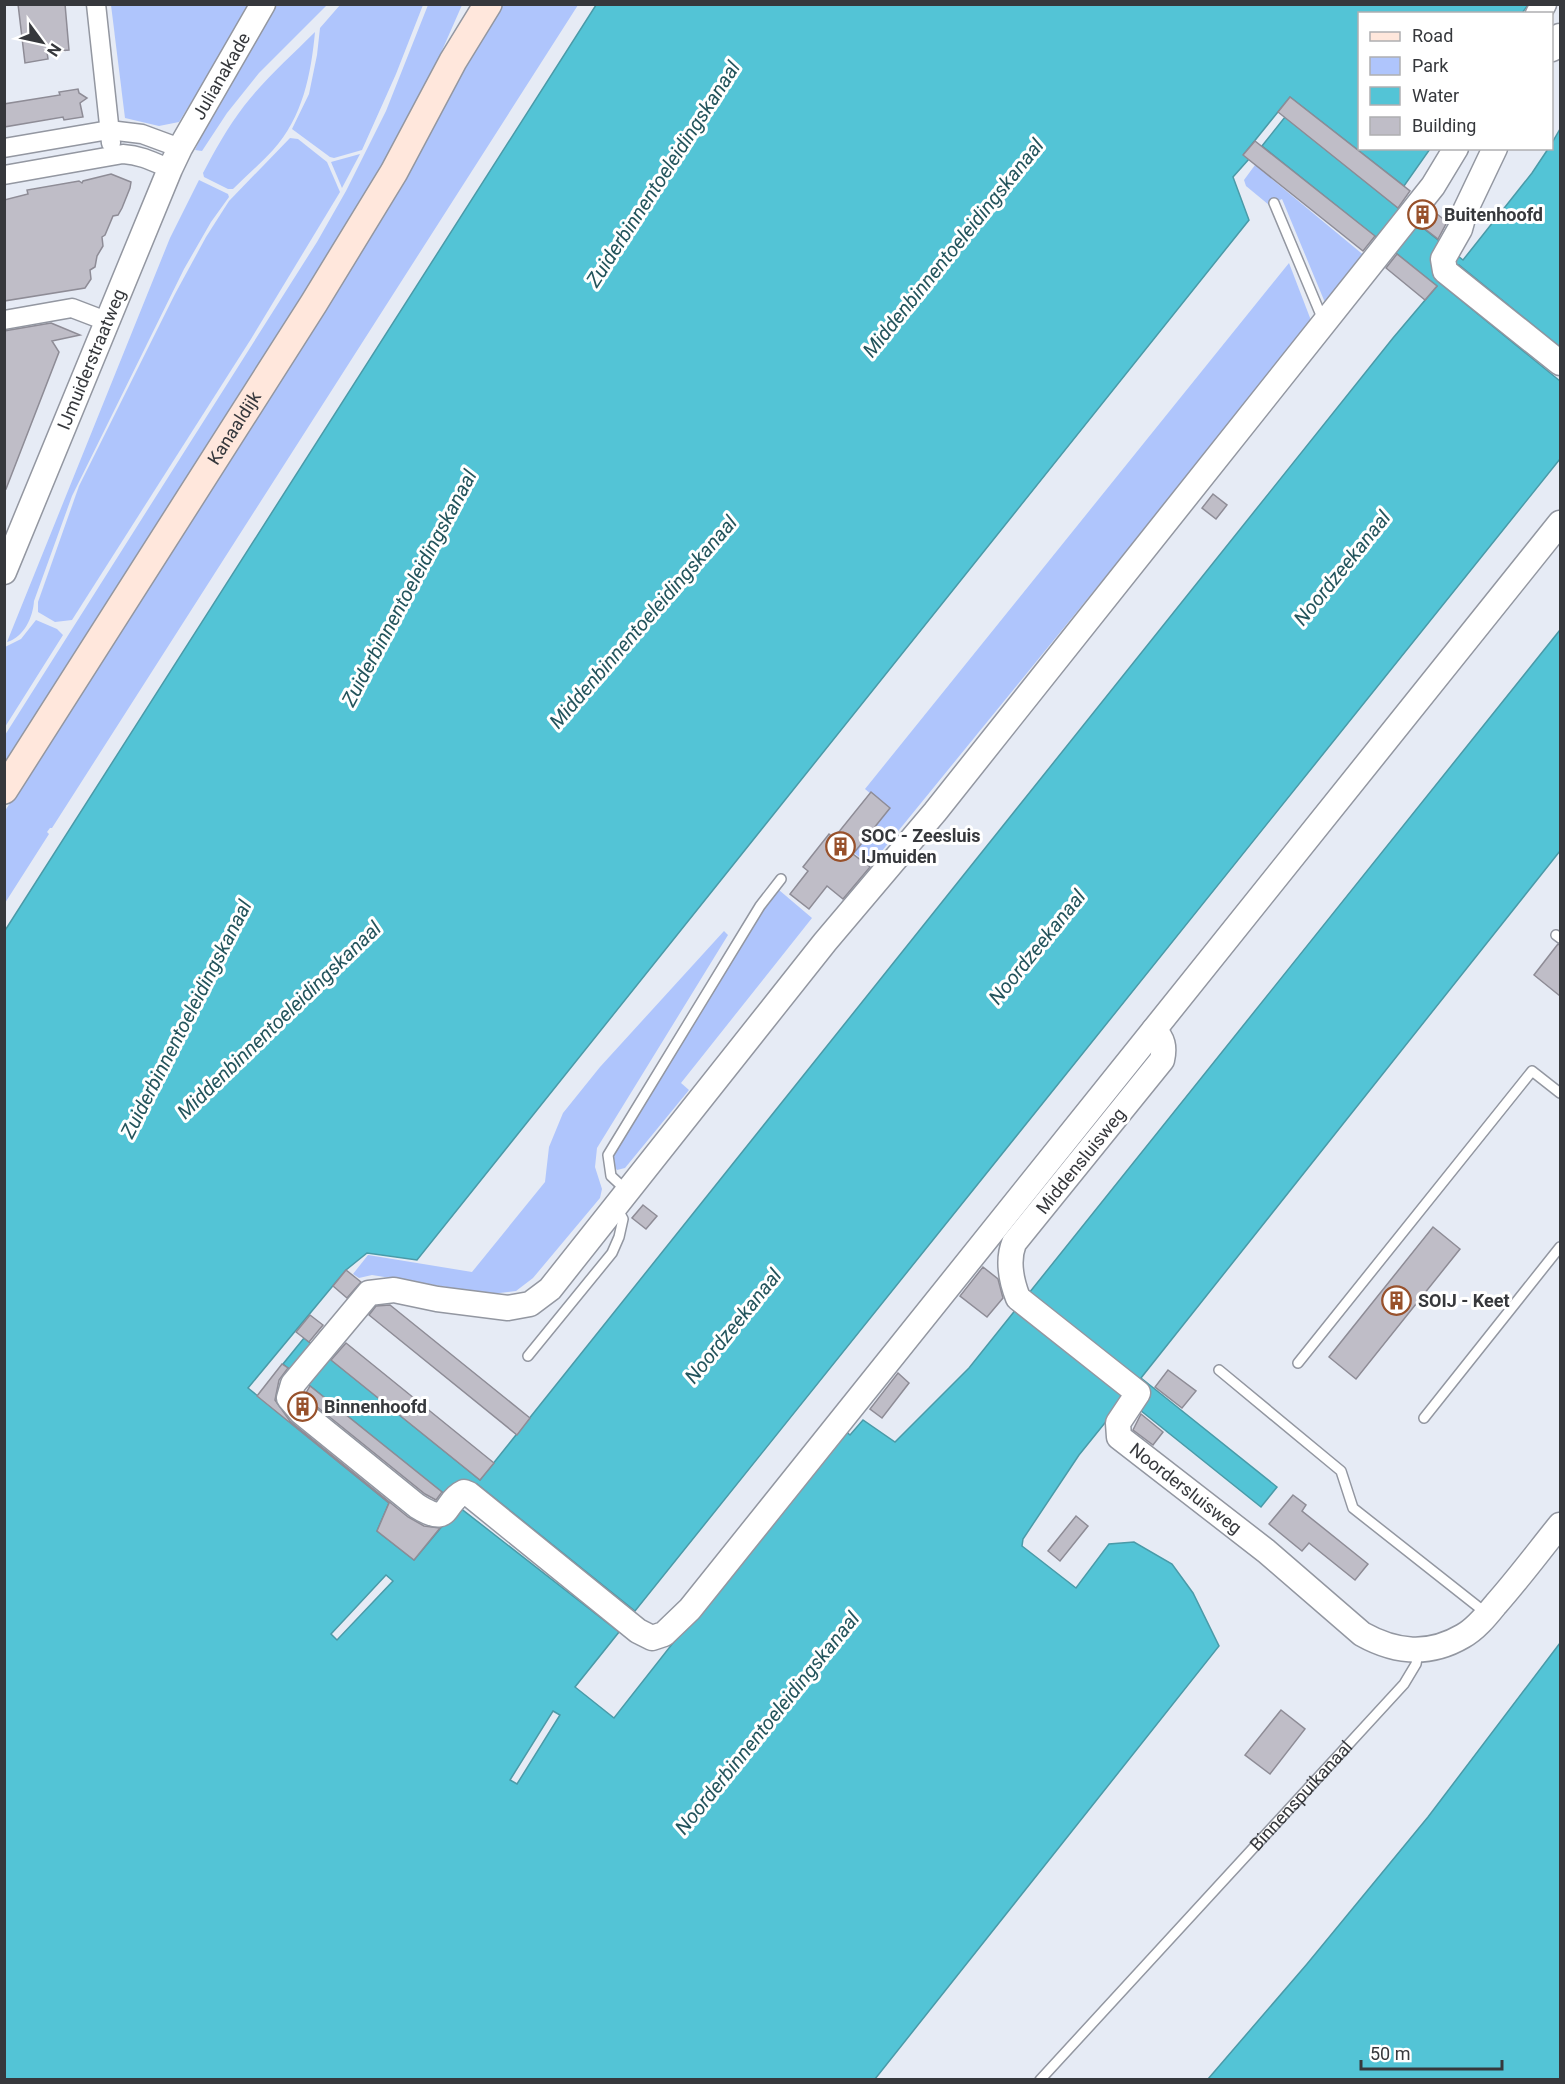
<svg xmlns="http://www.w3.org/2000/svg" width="1565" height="2084" font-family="Roboto,sans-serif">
  <rect width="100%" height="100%" fill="#e6ebf5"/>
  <g fill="#afc5fc">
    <path d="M111 5H251L179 122 159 126 125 118Z"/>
    <path d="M272 5H327L259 73 227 113 202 151 195 150 217 101Z"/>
    <path d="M340 5H423L396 74 362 150 334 158 330 157 292 129 309 94 317 55 320 28Z"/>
    <path d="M428 5H462L426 87 386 164 5 771V735L317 242 346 191 386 111Z"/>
    <path d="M497 5H578L52 828H50L47 832 49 834 5 903V811L413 161Z"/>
    <path d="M315 32C311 74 303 117 273 150 261 163 246 176 233 189H228L204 177 203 173C215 150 228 127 244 106 265 79 291 56 315 32Z"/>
    <path d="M290 138 298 139 327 162 340 192 251 339 72 620 55 622 38 612V602L79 486 175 294 206 237 229 201Z"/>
    <path d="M360 154 342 188 331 162Z"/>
    <path d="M1255 165 1366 257 1326 305 1282 199 1269 205 1246 186 1244 180Z"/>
    <path d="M199 180 228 194 229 197 211 222 184 269 72 496 34 601C33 617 24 637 7 642L170 238Z"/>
    <path d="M1289 263 1312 323 864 873 858 868 863 860 853 852 889 809 865 789Z"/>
    <path d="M36 620 57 629 63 635 5 727V647L21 639Z"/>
    <path d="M779 890 812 918 681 1083 689 1090 625 1168 617 1170 611 1162 615 1149 764 908Z"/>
    <path d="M724 931 728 935 597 1148 595 1167 602 1189 600 1198 533 1278 516 1291 491 1294 372 1275 359 1278 353 1274 368 1255 472 1272 545 1182 549 1147 563 1113 600 1067Z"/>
  </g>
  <g fill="#53c4d6" stroke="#4a9aa8" stroke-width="1.5" fill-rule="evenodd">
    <path d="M596 5H1528L1522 13 1360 14V148L1430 149 1404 186 1290 97 1244 154 1249 159 1233 177 1249 220 417 1260 367 1253 346 1270 248 1388 389 1503 377 1531 414 1560 459 1506 283 1364 304 1338 480 1480 1393 338 1437 286 1262 146 1285 117 1463 260 1532 173 1548 149 1552 148V143L1560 129V347L1459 265 1440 283 1560 381V459L635 1611 477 1484 459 1507 619 1632 575 1687 614 1718 842 1428 850 1435 863 1420 895 1442 969 1368 1560 630V851L1141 1378 1277 1487 1261 1507 1125 1398 1079 1455 1023 1539 1022 1546 1076 1588 1109 1544 1134 1542 1172 1564 1193 1593 1219 1646 875 2079H5L4 932ZM386 1575 393 1581 337 1640 331 1634ZM553 1711 560 1715 517 1784 510 1780Z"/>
    <path d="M1560 1643V2079H1208L1307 1964 1428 1817Z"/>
  </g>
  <g fill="#bfbdc7" stroke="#8e8c96" stroke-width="1.5">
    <path d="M18 4H65L69 50 47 52 48 59 25 63Z"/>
    <path d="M78 89 79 93 87 98 80 103 83 117 64 120 63 117 4 127V104L60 95 59 92Z"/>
    <path d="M1290 97 1410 191 1398 208 1278 112Z"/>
    <path d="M1255 141 1375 236 1363 251 1243 155Z"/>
    <path d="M111 174 131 182 130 188 122 208 118 215 113 216 105 235 102 237 103 246 97 256 95 267 90 270 91 279 85 288 4 301V200L28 194 27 190 79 181 82 183 83 181Z"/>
    <path d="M1432 210 1447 222 1438 239 1420 225Z"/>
    <path d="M1397 254 1437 286 1425 300 1386 268Z"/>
    <path d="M51 323 80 335 52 341 59 352 6 489 4 488V331Z"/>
    <path d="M1213 494 1227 505 1216 519 1202 508Z"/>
    <path d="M871 792 890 808 853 854 870 867 843 899 827 886 809 909 790 894 808 871 803 867 829 834 834 838Z"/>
    <path d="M1558 944 1560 945V996L1534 975Z"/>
    <path d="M643 1205 657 1216 646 1229 632 1218Z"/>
    <path d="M1433 1227 1460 1249 1356 1379 1329 1357Z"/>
    <path d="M983 1267 998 1279 1003 1298 987 1317 960 1296Z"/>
    <path d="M346 1270 361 1282 347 1298 333 1286Z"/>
    <path d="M390 1305 530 1418 517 1435 369 1315 376 1306Z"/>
    <path d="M310 1315 323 1325 309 1342 296 1332Z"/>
    <path d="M346 1343 494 1463 480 1480 331 1360Z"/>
    <path d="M282 1364 288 1368 279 1380 275 1400 290 1421 408 1517 424 1526 440 1528 414 1560 377 1531 389 1503 257 1396Z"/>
    <path d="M1168 1370 1196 1391 1182 1408 1155 1387Z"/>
    <path d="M898 1373 909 1383 882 1418 870 1409Z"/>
    <path d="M310 1386 442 1492 436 1500 425 1494 311 1402 305 1395Z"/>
    <path d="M1141 1414 1163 1432 1153 1445 1133 1430Z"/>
    <path d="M1293 1495 1306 1505 1302 1511 1368 1564 1355 1580 1309 1543 1302 1551 1269 1524Z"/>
    <path d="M1076 1516 1088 1526 1060 1561 1048 1551Z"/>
    <path d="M1281 1710 1305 1729 1270 1774 1245 1755Z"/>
  </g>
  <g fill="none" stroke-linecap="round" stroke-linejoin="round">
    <defs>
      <g id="service">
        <path d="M1274 203 1323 320"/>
        <path d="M1556 935 1560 938"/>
        <path d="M626 1190 611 1176 608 1155 760 906 781 879"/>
        <path d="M528 1356 612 1253 619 1237 623 1219 617 1208"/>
        <path d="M1298 1363 1532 1071 1560 1093"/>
        <path d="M1219 1370 1341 1471 1353 1508 1486 1613"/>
        <path d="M1424 1418 1560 1247"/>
        <path id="s1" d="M1040 2080 1404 1684 1416 1664 1418 1652"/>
      </g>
      <g id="minor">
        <path d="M96 4 111 143"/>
        <path d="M4 148 109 130 142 134 180 148"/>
        <path d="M4 175 123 154C141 155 154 162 170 169"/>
        <path d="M4 320 72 308 106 321"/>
      </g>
      <g id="tertiary">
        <path d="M1538 14 1544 4"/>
        <path d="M1552 49 1560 36"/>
        <path d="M1456 148 1433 186 935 812 825 942 550 1289 530 1304 508 1308 437 1299 394 1290 369 1293 293 1384 289 1398 301 1412 417 1506C452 1528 442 1502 464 1492L469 1494 638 1631 652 1638 664 1634 690 1609 1560 523"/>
        <path d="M1495 148 1465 211 1460 229 1443 259 1445 271 1560 363"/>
        <path id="s2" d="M4 572 170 169 180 148 263 4"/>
        <path id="s3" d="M1154 1030C1163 1039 1165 1047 1162 1060L1014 1243C1007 1261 1011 1280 1018 1298L1138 1393 1118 1423 1119 1437 1266 1551 1362 1634C1396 1653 1429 1656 1463 1636 1476 1629 1487 1615 1496 1604 1519 1578 1539 1551 1560 1525"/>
      </g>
      <g id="secondary">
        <path id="s4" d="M4 790 314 303 394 172 453 61 488 4"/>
      </g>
    </defs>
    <use href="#service" stroke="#9397a1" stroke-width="12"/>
    <use href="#minor" stroke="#9397a1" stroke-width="21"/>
    <use href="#tertiary" stroke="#9397a1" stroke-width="27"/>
    <use href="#secondary" stroke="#9397a1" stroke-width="30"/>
    <use href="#service" stroke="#fff" stroke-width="9"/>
    <use href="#minor" stroke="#fff" stroke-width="18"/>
    <use href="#tertiary" stroke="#fff" stroke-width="24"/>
    <use href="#secondary" stroke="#ffe7dc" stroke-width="27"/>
  </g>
  <defs>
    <symbol id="building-ring" viewBox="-11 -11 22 22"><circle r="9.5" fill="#fff" stroke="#98512b" stroke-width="1.5"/><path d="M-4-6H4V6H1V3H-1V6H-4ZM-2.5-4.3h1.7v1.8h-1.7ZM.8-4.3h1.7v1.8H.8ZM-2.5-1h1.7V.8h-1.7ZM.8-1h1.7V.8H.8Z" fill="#98512b"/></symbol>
  </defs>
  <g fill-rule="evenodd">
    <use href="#building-ring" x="1406" y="198" width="33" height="33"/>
    <use href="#building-ring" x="824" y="830" width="33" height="33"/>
    <use href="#building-ring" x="1380" y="1284" width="33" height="33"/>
    <use href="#building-ring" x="286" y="1390" width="33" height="33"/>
  </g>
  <g text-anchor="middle" stroke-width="6" stroke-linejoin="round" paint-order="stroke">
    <g font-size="18" fill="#36383c" stroke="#fff">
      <text dy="6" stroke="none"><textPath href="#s2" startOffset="542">Julianakade</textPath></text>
      <text dy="6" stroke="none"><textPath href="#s2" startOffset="230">IJmuiderstraatweg</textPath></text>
      <text dy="6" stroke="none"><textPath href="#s4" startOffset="429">Kanaaldijk</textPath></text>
      <text transform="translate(1081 1161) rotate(-51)" y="6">Middensluisweg</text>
      <text dy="6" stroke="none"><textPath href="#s3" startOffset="612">Noordersluisweg</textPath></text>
      <text dy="6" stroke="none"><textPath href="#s1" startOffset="386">Binnenspuikanaal</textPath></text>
    </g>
    <g font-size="18" font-weight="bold" fill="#36383c" stroke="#fff" text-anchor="start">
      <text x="1444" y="221">Buitenhoofd</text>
      <text x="861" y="842">SOC - Zeesluis<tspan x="861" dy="21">IJmuiden</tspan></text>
      <text x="1418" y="1307">SOIJ - Keet</text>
      <text x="324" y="1413">Binnenhoofd</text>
    </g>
    <g font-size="20" font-style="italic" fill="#23545c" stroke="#fff">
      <text transform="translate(663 174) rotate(-57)" y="7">Zuiderbinnentoeleidingskanaal</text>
      <text transform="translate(953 248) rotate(-51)" y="7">Middenbinnentoeleidingskanaal</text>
      <text transform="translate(1342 568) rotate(-51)" y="7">Noordzeekanaal</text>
      <text transform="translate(409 588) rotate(-62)" y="7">Zuiderbinnentoeleidingskanaal</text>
      <text transform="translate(643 622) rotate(-49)" y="7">Middenbinnentoeleidingskanaal</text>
      <text transform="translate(1037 947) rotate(-51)" y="7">Noordzeekanaal</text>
      <text transform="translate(186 1019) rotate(-63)" y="7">Zuiderbinnentoeleidingskanaal</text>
      <text transform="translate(279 1020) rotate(-44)" y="7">Middenbinnentoeleidingskanaal</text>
      <text transform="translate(733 1326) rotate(-51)" y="7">Noordzeekanaal</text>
      <text transform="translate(767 1723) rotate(-51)" y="7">Noorderbinnentoeleidingskanaal</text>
    </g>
  </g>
  <rect width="1565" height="2084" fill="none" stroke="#36383c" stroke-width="12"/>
  <rect x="1358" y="12" width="195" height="138" fill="#ffffff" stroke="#afafb1" stroke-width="1.5"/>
  <rect x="1370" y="32" width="30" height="9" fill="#ffe7dc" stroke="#afafb1" stroke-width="1.5"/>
  <text x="1412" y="42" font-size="18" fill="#36383c">Road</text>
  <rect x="1370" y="57" width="30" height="18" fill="#afc5fc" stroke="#afafb1" stroke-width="1.5"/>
  <text x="1412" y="72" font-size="18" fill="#36383c">Park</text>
  <rect x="1370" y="87" width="30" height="18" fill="#53c4d6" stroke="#afafb1" stroke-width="1.5"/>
  <text x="1412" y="102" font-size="18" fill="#36383c">Water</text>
  <rect x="1370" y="117" width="30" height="18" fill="#bfbdc7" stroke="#afafb1" stroke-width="1.5"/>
  <text x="1412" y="132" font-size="18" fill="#36383c">Building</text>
  <g transform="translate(42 42) rotate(123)" stroke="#ffffff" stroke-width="4.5" paint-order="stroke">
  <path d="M0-4.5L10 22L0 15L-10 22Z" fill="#36383c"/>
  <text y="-9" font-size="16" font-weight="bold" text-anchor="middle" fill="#36383c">N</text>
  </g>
  <path d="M1361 2060v9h141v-9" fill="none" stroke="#36383c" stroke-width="3"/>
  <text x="1370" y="2060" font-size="18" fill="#36383c" stroke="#ffffff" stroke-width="4.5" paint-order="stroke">50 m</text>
</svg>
